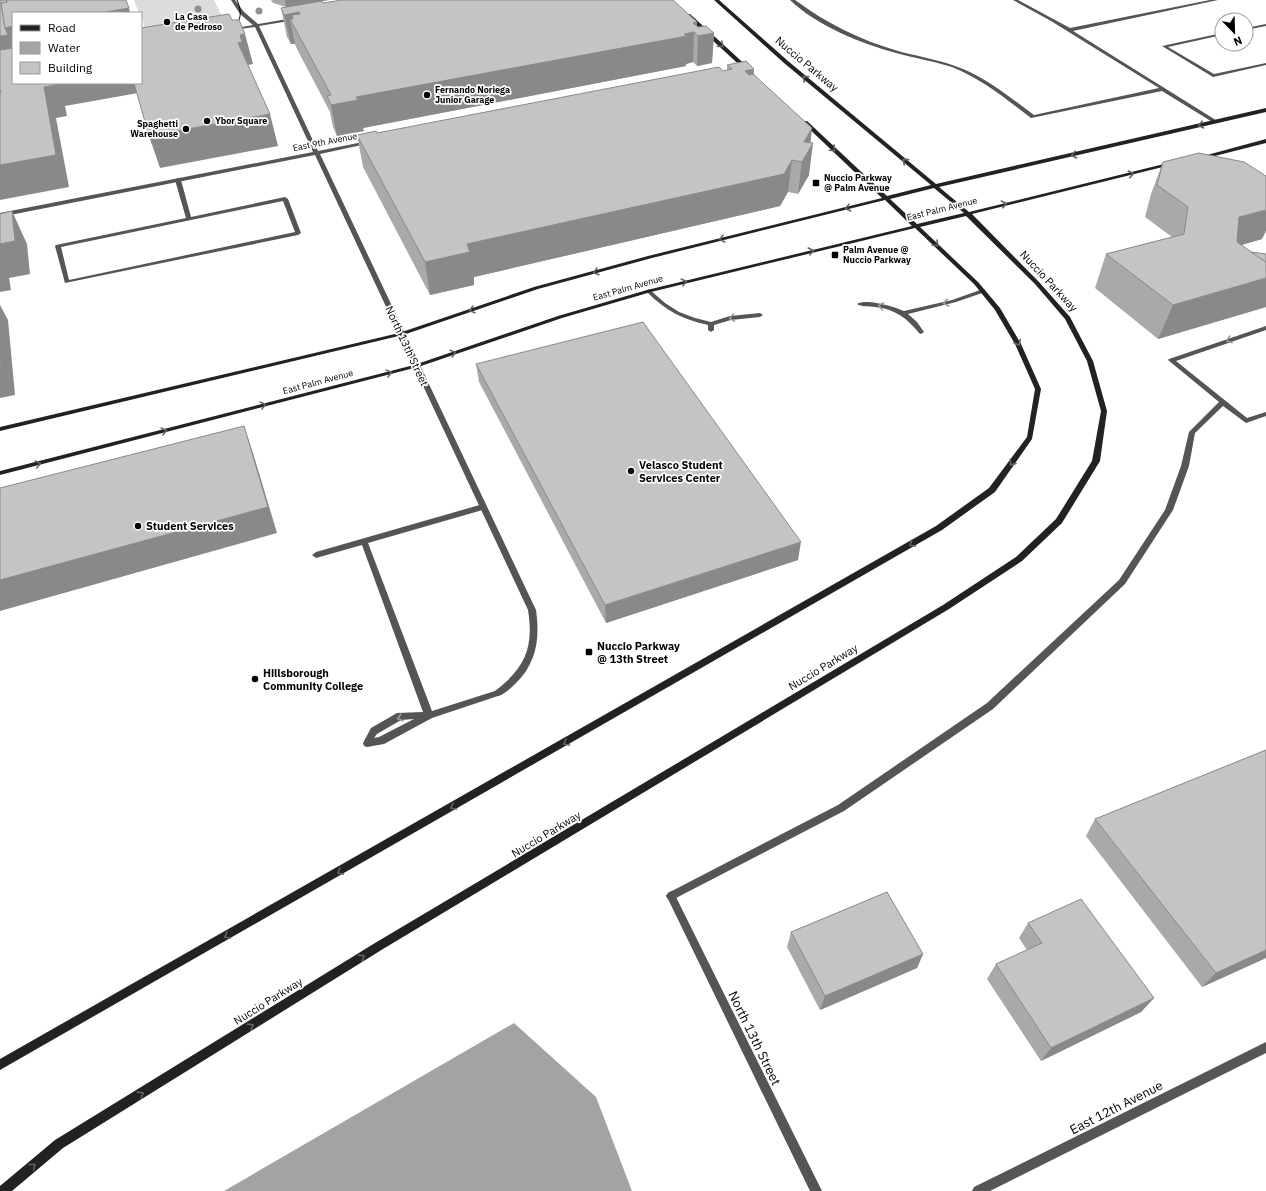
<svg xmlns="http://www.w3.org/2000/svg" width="1266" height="1191" font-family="'IBM Plex Sans',sans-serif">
  <rect width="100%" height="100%" fill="#fff"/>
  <path fill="#dcdcdc" d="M134 0H214L223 18 145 29 141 13H139Z"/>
  <path fill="#a3a3a3" d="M514 1023 596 1097 632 1191H224Z"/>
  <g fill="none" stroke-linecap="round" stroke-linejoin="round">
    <g fill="#555" fill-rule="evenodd">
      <path d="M231 0H235L244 12 258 24V26H254L240 14Z"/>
      <path d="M790 0H795C826 23 860 40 898 51 920 57 942 60 963 69 989 80 1011 98 1034 115L1159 88 1051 21 1013 0H1018L1070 28 1210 0H1218L1073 31 1219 122 1214 123 1162 91 1031 118C1006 99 982 79 952 67 933 61 914 58 896 53 860 43 817 26 790 0Z"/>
      <path d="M1266 24V26L1246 30V28Z"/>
      <path d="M1222 33V35L1168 47 1214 74 1266 63V65L1213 77 1162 46Z"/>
      <path d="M178 178 181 180 191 217 285 197 288 199 301 233 298 235 65 283 55 246 56 245 186 218 175 180ZM283 201 295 232 69 280 61 247Z"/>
      <path d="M649 289 665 303 679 312 695 318 711 322 730 316 760 313 763 315 760 317 731 320 714 325V330L711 332 708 330V325C682 319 666 311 647 292L646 291Z"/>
      <path d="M983 289 986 291 985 292 956 302 908 314 917 322 924 332 921 334 919 333C907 318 895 309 875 307 869 306 861 307 857 304 866 298 895 307 904 311L952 300Z"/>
      <path d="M1266 326V330L1176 361 1247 418 1266 412V416L1246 423 1223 406 1195 433 1189 466 1173 510 1125 584 993 709 844 811 674 899 671 901 668 899 666 896 668 893 838 805 987 703 1119 580 1165 510 1181 466 1189 432 1219 402 1168 360 1169 359Z"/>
      <path d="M483 504 487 507 486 509 368 543 432 711 498 690 501 691 502 693 501 695 432 718 384 744 367 747 364 746 363 743 371 728 397 713 423 712 362 545 316 558 312 555 316 552ZM414 719 379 737 374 738 377 734 401 720Z"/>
    </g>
    <g fill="#555" fill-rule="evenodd">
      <path d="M293 18H295V20L259 26 318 151 368 141 371 143 320 154 536 610C540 638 537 663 515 684 510 689 505 694 498 696L495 695 494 693 495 691C525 668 534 648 528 610L315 155 0 217V213L313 152 255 27 232 30 230 29Z"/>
      <path d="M671 891 674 893 822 1191H810L668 899 666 896 668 893Z"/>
      <path d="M1266 1042V1053L990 1191H972L974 1187Z"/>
    </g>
    <g fill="#222" fill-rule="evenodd">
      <path d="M714 0H719L788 61 936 184 1266 108V112L939 187 969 212 1172 162 1175 164 972 214 1039 282 1070 317 1093 361 1107 411 1100 461 1062 523 1022 561 949 609 383 949 63 1148 12 1191H0V1186L55 1140 375 943 943 605 1016 557 1056 519 1092 461 1101 411 1087 361 1065 319 1035 284 966 216 920 227 978 282 1000 308 1021 344 1041 389 1032 439 995 492 942 530 0 1070V1059L936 526 989 488 1027 437 1035 389 1015 344 995 310 974 284 915 228 651 292 562 318 418 367 0 475V471L414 365 558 316 647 290 912 226 885 200 652 258 538 289 403 335 0 431V427L399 333 534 287 648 256 882 198 803 123V121H807L887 196 931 185 784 63ZM934 188 964 213 917 224 890 199Z"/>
      <path d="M686 14H690L750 69V71H746L686 16Z"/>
      <path d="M1266 139V143L1199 160 1196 158Z"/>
    </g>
    <path stroke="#000" stroke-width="1" d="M232 29C242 20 242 12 237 0"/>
  </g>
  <g fill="#8f8f8f">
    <circle cx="198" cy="9" r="3.5"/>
    <circle cx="259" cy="11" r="3.5"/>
  </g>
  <g fill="#a9a9a9">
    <path d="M271 0H329L322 1 323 3 697 22V26L698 27 714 33 712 63 697 66 693 62 686 64V66L363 128 364 131 337 136 333 127 330 112 297 49 295 44H291L287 37 281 8 286 7 273 3Z"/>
    <path d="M727 65 754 74 810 143 809 175 798 194 788 192 780 206 474 277V285L430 295 363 167 357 135 377 133 723 71 727 70Z"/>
    <path d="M1163 162 1262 239 1241 245 1251 252 1266 254V307L1158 339 1095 288 1106 254 1172 237 1145 217 1151 194Z"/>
    <path d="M476 364 798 560 606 623 479 382Z"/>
    <path d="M1266 750V958L1202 987 1086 836 1095 819Z"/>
    <path d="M1028 923 1154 998 1141 1012 1041 1061 987 979 996 964 1027 950 1019 938Z"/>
    <path d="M791 932 923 954 917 968 820 1010 787 947Z"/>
  </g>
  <g fill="#898989">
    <path d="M285 0H329L286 7Z"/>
    <path d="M129 8 130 13H99Z"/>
    <path d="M299 12 305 42 292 15 294 26 290 19 295 44H291L284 15Z"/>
    <path d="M697 22 696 34 694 32 693 62 686 64V66L363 128 364 131 337 136 331 105 356 97 684 34 693 23Z"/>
    <path d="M13 26V51L0 54V36L5 28Z"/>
    <path d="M714 33 712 63 697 66 698 36Z"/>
    <path d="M245 34 253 64 248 65 238 43 240 35Z"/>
    <path d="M754 69 752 100 745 71Z"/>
    <path d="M54 83H135L138 93 65 106 67 116 56 118 69 187 0 200V165L44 87Z"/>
    <path d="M270 114 278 146 160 168 149 136Z"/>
    <path d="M812 128 810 148 813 143 809 175 798 194 804 142Z"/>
    <path d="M792 160 788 192 780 206 474 277V285L430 295 425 262 467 244Z"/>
    <path d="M1266 210V231L1262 239 1228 249 1239 217Z"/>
    <path d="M12 211 27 244 30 274 9 278 11 290 0 292V244Z"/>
    <path d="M1266 278V307L1158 339 1173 305Z"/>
    <path d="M0 305 8 320 15 395 0 398Z"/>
    <path d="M244 426 253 453 277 533 0 611V580Z"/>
    <path d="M801 542 798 560 606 623 605 605Z"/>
    <path d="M1266 950V958L1202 987 1216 973Z"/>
    <path d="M923 954 917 968 820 1010 825 996Z"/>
    <path d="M1154 998 1141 1012 1041 1061 1051 1048Z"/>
  </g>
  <g fill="#c4c4c4" stroke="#898989">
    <path d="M0 0H7V2L1 3 5 28 8 35 0 36Z"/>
    <path d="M7 0H126L129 8 99 13H13V26L5 28 1 3 7 2Z"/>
    <path d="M342 0H673L697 22 693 23 698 27 706 26 714 33 698 36 694 32 684 34 687 36 356 97 358 100 331 105 327 96 331 95 290 19H293L292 15 300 14 299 12 284 15 281 8 322 1 323 3Z"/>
    <path d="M229 14 232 20H239L245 34 240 35 242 42 238 43 270 114 149 136 134 83H141V28Z"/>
    <path d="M13 48V83H54L55 85 44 87 56 155 0 165V92H1L0 89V50Z"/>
    <path d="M746 61 754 69 745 71 749 75 753 74 812 128 804 142 813 143 802 162 792 160 784 174 467 244 470 252 425 262 357 135 376 131 377 133 719 67 723 71 732 69 727 65Z"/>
    <path d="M1199 153 1244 162 1266 176V210L1239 217 1237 242 1266 262V278L1173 305 1106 254 1184 234 1188 207 1157 185 1163 162Z"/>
    <path d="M12 211 15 241 0 244V214Z"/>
    <path d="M1251 252 1266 254V262Z"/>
    <path d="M643 322 801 542 605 605 476 364Z"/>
    <path d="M0 356 1 368 0 369Z"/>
    <path d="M244 426 268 507 0 580V488Z"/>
    <path d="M1266 750V950L1216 973 1095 819Z"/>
    <path d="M887 892 923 954 825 996 791 932Z"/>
    <path d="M1081 899 1154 998 1051 1048 996 964 1042 943 1028 923Z"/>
  </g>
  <defs><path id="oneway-chevron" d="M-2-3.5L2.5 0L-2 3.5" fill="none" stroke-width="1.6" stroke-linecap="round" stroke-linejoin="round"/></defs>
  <g stroke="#646464">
    <use href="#oneway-chevron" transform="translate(721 45) rotate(42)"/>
    <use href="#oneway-chevron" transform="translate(805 78) rotate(-140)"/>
    <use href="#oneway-chevron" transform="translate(1201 125) rotate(167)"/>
    <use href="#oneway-chevron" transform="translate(833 149) rotate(43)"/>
    <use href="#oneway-chevron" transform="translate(1074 155) rotate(167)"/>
    <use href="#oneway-chevron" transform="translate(905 161) rotate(-140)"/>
    <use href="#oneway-chevron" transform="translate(1131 174) rotate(-13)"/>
    <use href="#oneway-chevron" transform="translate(1004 204) rotate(-13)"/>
    <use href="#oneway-chevron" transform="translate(848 208) rotate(166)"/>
    <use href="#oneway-chevron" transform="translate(722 239) rotate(166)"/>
    <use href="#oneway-chevron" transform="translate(936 244) rotate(44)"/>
    <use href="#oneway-chevron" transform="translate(811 251) rotate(-14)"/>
    <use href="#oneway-chevron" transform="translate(596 272) rotate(164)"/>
    <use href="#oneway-chevron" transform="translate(684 282) rotate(-14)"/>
    <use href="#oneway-chevron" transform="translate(472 310) rotate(162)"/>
    <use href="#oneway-chevron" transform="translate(1018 343) rotate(63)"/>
    <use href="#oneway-chevron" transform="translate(453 353) rotate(-19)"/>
    <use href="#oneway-chevron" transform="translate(389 373) rotate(-15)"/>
    <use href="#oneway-chevron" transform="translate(263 405) rotate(-15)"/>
    <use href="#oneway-chevron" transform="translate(164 431) rotate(-14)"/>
    <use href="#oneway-chevron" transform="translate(1012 463) rotate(125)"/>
    <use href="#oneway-chevron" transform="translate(38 464) rotate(-14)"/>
    <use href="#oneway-chevron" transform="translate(912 544) rotate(150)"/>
    <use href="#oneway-chevron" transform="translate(566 743) rotate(150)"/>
    <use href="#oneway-chevron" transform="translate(453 807) rotate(150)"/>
    <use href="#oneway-chevron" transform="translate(340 872) rotate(150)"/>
    <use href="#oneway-chevron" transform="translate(227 936) rotate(150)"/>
    <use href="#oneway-chevron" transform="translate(362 957) rotate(-32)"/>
    <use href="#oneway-chevron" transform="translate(251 1026) rotate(-32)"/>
    <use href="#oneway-chevron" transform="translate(141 1094) rotate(-32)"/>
    <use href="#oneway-chevron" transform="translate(33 1166) rotate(-39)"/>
  </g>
  <g stroke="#999">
    <use href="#oneway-chevron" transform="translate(946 303) rotate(167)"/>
    <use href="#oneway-chevron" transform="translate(881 306) rotate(-170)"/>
    <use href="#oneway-chevron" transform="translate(732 318) rotate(170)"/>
    <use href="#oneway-chevron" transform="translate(1229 340) rotate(161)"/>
    <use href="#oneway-chevron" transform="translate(400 718) rotate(164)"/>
  </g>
  <g fill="#000" stroke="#fff" stroke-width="1.5">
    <circle cx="167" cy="22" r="4"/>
    <circle cx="427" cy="95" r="4"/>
    <circle cx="207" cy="121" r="4"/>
    <circle cx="186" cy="129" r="4"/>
    <rect x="812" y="179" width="8" height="8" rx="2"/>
    <rect x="831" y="251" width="8" height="8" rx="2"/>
    <circle cx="631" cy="471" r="4"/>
    <circle cx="138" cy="526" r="4"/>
    <rect x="585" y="648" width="8" height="8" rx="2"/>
    <circle cx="255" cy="679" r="4"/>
  </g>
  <g text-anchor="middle" stroke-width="3.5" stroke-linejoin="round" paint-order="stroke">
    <g font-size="9" font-weight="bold" fill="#000" stroke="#fff" text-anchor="start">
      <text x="175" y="20">La Casa<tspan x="175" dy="10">de Pedroso</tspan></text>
      <text x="435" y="93">Fernando Noriega<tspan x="435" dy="10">Junior Garage</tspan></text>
      <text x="215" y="124">Ybor Square</text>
      <text x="178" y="127" text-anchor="end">Spaghetti<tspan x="178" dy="10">Warehouse</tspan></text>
      <text x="824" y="181">Nuccio Parkway<tspan x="824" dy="10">@ Palm Avenue</tspan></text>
      <text x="843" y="253">Palm Avenue @<tspan x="843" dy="10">Nuccio Parkway</tspan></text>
    </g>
    <g font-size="9" fill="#000" stroke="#fff">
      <text transform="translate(325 142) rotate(-11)" y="3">East 9th Avenue</text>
      <text transform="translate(942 209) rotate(-14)" y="3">East Palm Avenue</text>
      <text transform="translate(628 288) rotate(-16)" y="3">East Palm Avenue</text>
      <text transform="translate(318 382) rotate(-15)" y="3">East Palm Avenue</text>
    </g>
    <g font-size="11" fill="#000" stroke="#fff">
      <text transform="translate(807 64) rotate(40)" y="4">Nuccio Parkway</text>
      <text transform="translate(1049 281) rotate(47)" y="4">Nuccio Parkway</text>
      <text transform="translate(407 346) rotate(65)" y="4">North 13th Street</text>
      <text transform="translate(823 667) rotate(-31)" y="4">Nuccio Parkway</text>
      <text transform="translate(546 834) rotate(-31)" y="4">Nuccio Parkway</text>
      <text transform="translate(268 1001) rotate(-32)" y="4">Nuccio Parkway</text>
    </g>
    <g font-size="11" font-weight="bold" fill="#000" stroke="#fff" text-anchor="start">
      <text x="639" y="469">Velasco Student<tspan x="639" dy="13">Services Center</tspan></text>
      <text x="146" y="530">Student Services</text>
      <text x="597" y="650">Nuccio Parkway<tspan x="597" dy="13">@ 13th Street</tspan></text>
      <text x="263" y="677">Hillsborough<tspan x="263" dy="13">Community College</tspan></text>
    </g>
    <g font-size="13" fill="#000" stroke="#fff">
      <text transform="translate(755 1038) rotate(64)" y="5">North 13th Street</text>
      <text transform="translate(1116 1107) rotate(-27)" y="5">East 12th Avenue</text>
    </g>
  </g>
  <rect x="12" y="12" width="130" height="72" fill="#ffffff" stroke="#999999"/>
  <rect x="20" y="25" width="20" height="6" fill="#222222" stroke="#999999"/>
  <text x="48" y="32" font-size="12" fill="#000000">Road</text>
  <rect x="20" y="42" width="20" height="12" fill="#a3a3a3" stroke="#999999"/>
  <text x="48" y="52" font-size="12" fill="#000000">Water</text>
  <rect x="20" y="62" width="20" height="12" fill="#c4c4c4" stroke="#999999"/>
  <text x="48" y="72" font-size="12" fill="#000000">Building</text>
  <g transform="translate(1234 32) rotate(157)"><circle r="19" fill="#ffffff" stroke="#999999"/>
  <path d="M0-3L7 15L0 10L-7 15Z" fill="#000000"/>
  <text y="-6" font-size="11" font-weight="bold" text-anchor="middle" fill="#000000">N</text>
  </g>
</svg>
